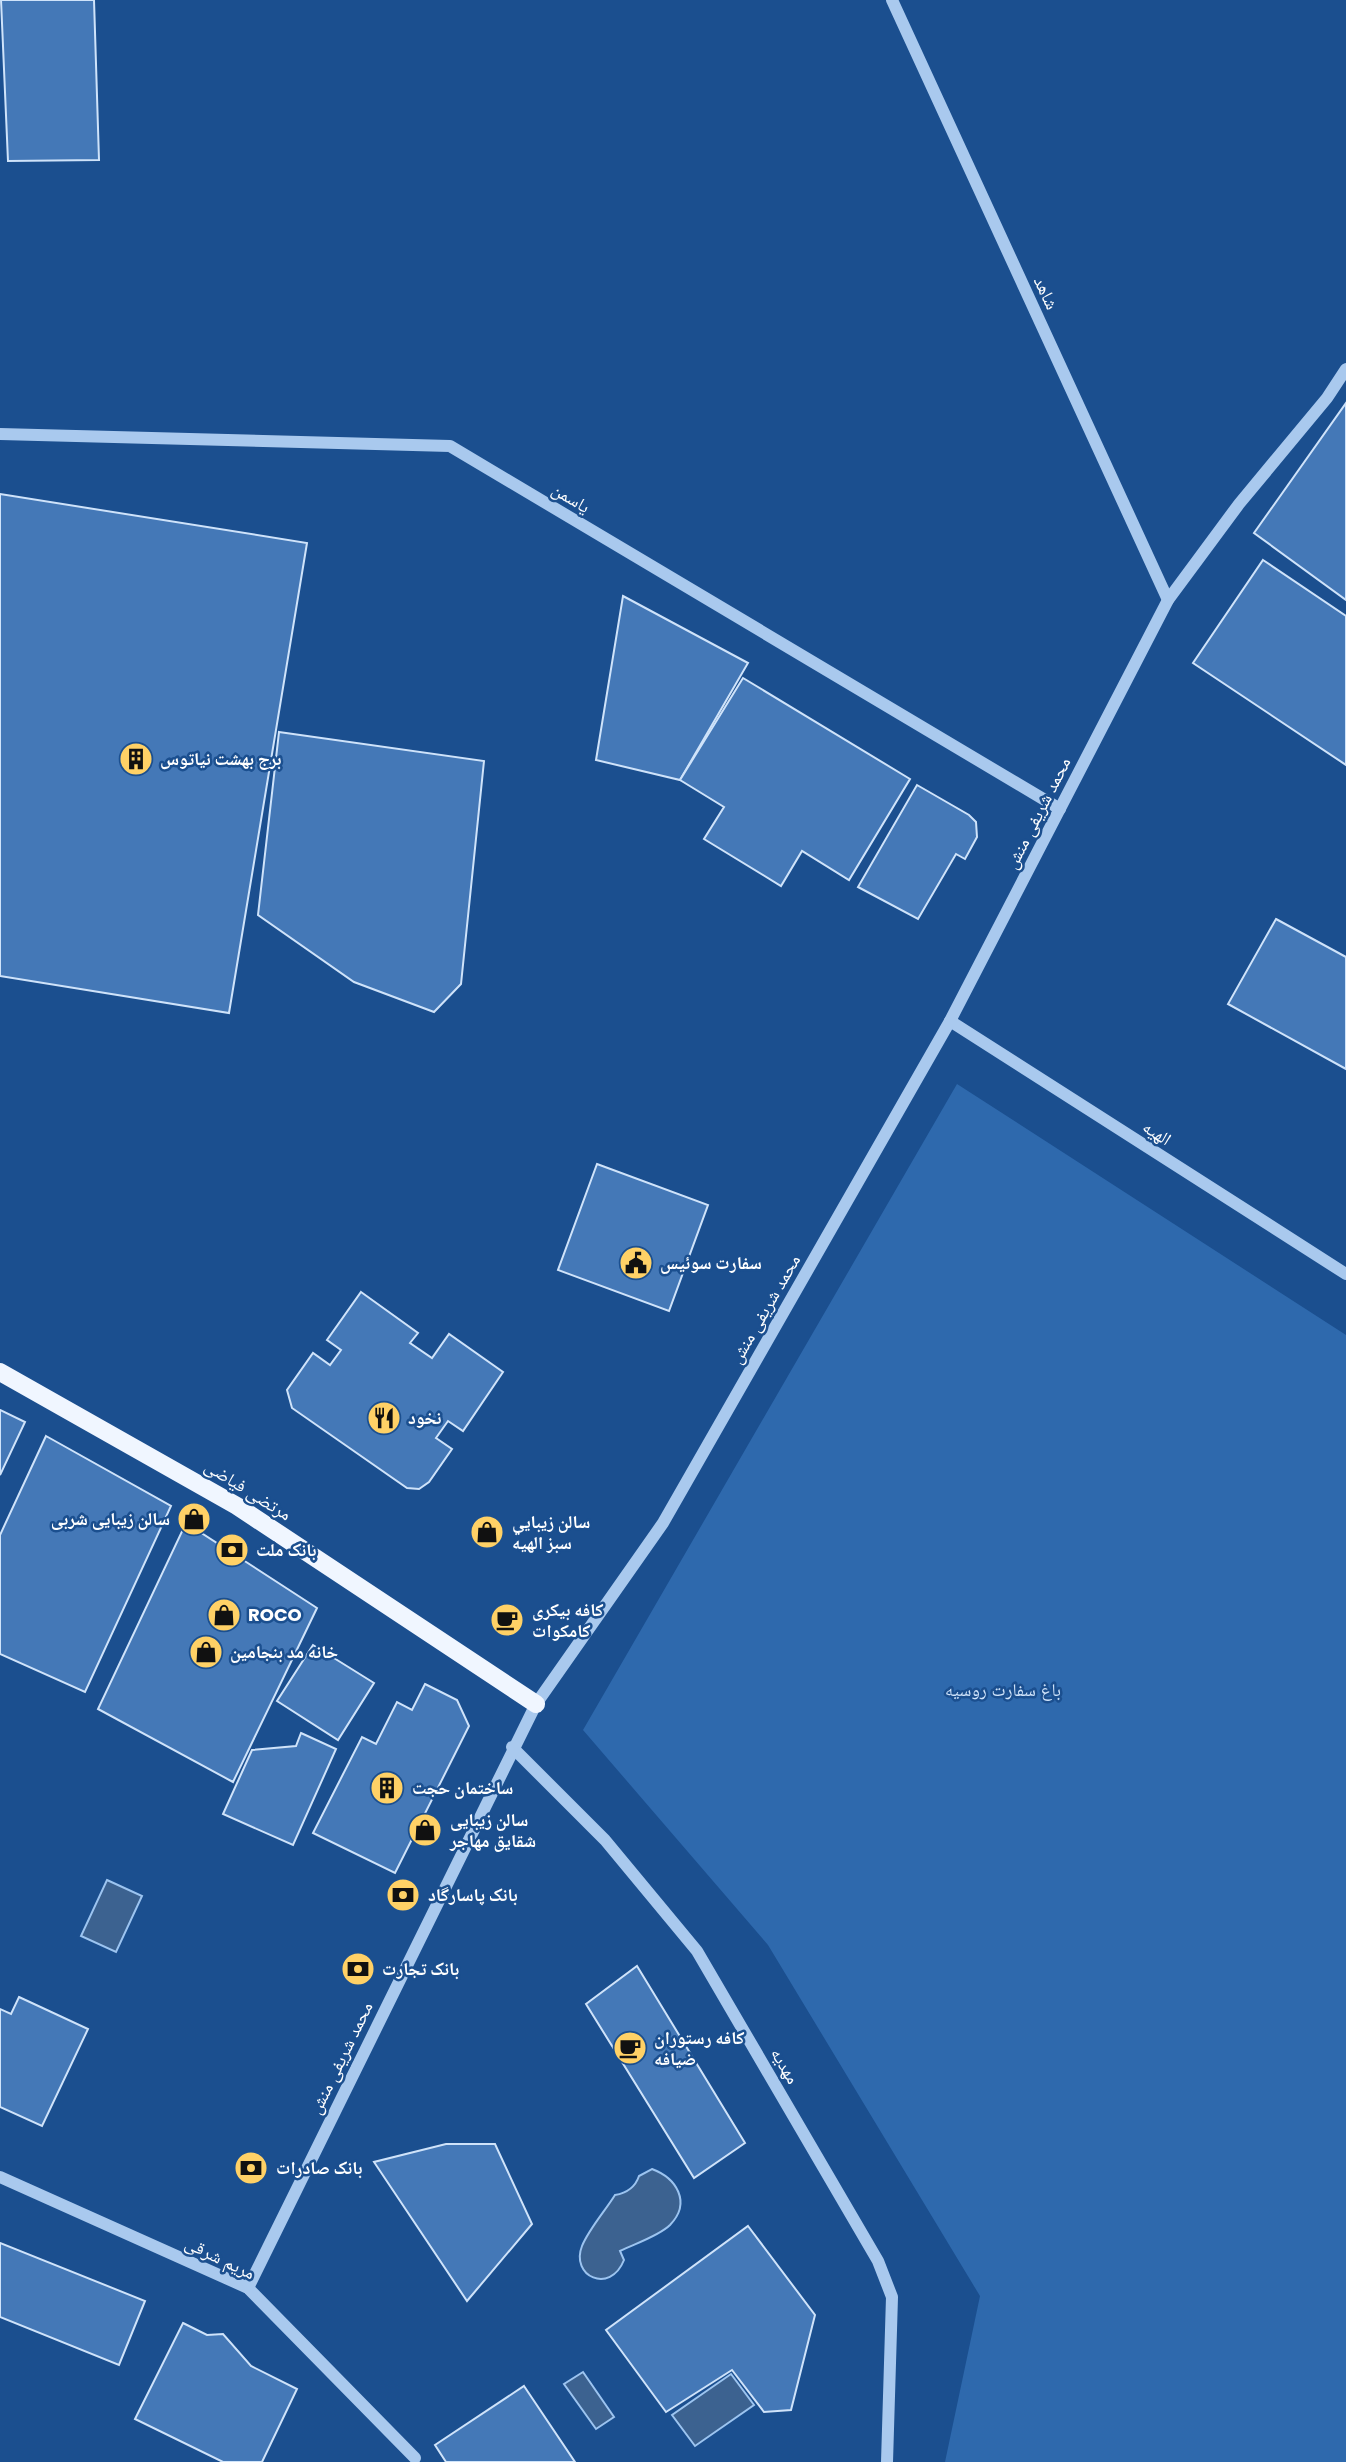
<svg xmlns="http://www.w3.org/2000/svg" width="1346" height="2462" font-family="Poppins,'Noto Naskh Arabic',sans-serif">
  <rect width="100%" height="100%" fill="#1b4f8f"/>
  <path fill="#2e69ad" d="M957 1084 1346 1335V2462H945L980 2296 768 1945 583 1730Z"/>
  <g fill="#3c6290" stroke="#9cc4f0" stroke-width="2">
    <path d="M107 1880 142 1896 116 1952 81 1936Z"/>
    <path d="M652 2169C676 2178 692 2202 670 2225 659 2236 634 2244 620 2251L624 2260C610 2295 570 2276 582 2246 589 2229 605 2211 615 2195 627 2193 635 2188 639 2176Z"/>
    <path d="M583 2372 614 2417 596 2429 564 2384Z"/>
    <path d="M731 2374 754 2405 695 2446 672 2415Z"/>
  </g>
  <g fill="#4478b7" stroke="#cfe3fa" stroke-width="2">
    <path d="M1 0H94L99 160 8 161Z"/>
    <path d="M1346 403V600L1254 533Z"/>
    <path d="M0 494 307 543 229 1013 0 976Z"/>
    <path d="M1263 560 1346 616V765L1193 663Z"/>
    <path d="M623 596 748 663 680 780 596 760Z"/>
    <path d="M743 678 910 779 849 880 802 851 781 886 704 839 724 807 680 780Z"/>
    <path d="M279 732 484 761 461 984 434 1012 354 982 258 915Z"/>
    <path d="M917 785 969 815 976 822 977 837 965 859 956 854 918 919 858 887Z"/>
    <path d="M1276 919 1346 957V1069L1228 1004Z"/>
    <path d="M597 1164 708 1205 669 1311 558 1270Z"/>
    <path d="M361 1292 418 1333 410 1343 432 1358 449 1334 503 1372 463 1431 448 1421 436 1438 452 1449 429 1482 419 1489 407 1488 292 1408 287 1390 313 1353 330 1365 341 1350 327 1340Z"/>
    <path d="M0 1410 25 1422 0 1475Z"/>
    <path d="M46 1436 171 1506 85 1692 0 1654V1535Z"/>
    <path d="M186 1523 317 1608 233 1782 98 1709Z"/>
    <path d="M313 1645 374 1683 338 1740 277 1701Z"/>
    <path d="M425 1684 457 1700 469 1726 395 1873 313 1833 362 1737 376 1744 397 1702 412 1710Z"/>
    <path d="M301 1733 336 1749 293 1845 223 1814 252 1750 296 1746Z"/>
    <path d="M637 1966 745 2143 694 2178 586 2004Z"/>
    <path d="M19 1997 88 2029 42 2126 0 2107V2009L11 2014Z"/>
    <path d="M446 2144H495L532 2224 467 2301 374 2162Z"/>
    <path d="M748 2226 815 2315 791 2410 764 2412 732 2370 666 2412 606 2330Z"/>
    <path d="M0 2243 145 2301 119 2365 0 2317Z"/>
    <path d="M183 2323 207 2335 223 2334 251 2366 297 2389 262 2462H223L135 2419Z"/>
    <path d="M524 2386 575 2462H446L435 2445Z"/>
  </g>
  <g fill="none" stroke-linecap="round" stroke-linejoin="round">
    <g stroke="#a9c9ee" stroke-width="12">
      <path d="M892 0 1168 600"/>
      <path d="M0 434 450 446 1060 809"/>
      <path d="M950 1021 1346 1274"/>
      <path d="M512 1747 605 1840 697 1951 878 2261 892 2297 887 2462"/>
      <path d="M0 2177 248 2288 415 2458"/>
      <path d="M248 2288 536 1704 663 1523 950 1021 1168 600 1239 504 1327 398 1346 369"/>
    </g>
    <path stroke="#f0f6ff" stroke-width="18" d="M0 1372 237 1506 536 1704"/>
  </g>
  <defs>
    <symbol id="building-disc" viewBox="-11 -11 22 22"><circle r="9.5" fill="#ffd166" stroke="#1b4f8f"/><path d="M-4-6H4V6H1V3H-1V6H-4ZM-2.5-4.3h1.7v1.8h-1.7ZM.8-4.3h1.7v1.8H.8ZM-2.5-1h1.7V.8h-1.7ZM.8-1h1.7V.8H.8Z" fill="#111"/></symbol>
    <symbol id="civic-disc" viewBox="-11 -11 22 22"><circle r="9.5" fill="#ffd166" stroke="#1b4f8f"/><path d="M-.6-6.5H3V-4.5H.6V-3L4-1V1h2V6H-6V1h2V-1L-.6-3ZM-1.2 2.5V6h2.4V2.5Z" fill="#111"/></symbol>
    <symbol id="restaurant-disc" viewBox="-11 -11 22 22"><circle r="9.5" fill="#ffd166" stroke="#1b4f8f"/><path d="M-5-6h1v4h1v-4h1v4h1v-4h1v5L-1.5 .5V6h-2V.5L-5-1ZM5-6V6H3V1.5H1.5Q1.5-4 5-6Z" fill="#111"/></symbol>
    <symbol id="shop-disc" viewBox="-11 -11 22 22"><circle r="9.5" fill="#ffd166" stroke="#1b4f8f"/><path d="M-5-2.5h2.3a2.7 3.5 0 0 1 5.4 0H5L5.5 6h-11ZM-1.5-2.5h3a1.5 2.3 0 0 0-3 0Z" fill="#111"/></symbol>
    <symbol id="bank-disc" viewBox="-11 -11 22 22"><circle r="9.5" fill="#ffd166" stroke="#1b4f8f"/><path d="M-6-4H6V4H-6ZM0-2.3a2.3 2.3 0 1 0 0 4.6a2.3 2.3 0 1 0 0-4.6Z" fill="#111"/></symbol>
    <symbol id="cafe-disc" viewBox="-11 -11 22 22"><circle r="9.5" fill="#ffd166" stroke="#1b4f8f"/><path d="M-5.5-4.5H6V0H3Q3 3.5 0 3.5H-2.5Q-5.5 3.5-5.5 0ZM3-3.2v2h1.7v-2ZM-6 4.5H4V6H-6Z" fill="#111"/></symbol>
  </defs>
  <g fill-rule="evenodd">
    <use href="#building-disc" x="117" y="740" width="38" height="38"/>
    <use href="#civic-disc" x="617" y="1244" width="38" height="38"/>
    <use href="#restaurant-disc" x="365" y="1399" width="38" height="38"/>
    <use href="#shop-disc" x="175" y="1500" width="38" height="38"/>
    <use href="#shop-disc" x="468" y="1513" width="38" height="38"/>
    <use href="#bank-disc" x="213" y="1531" width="38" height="38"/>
    <use href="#shop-disc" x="205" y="1596" width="38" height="38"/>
    <use href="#cafe-disc" x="488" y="1601" width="38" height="38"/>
    <use href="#shop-disc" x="187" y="1633" width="38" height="38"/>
    <use href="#building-disc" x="368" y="1769" width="38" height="38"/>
    <use href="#shop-disc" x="406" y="1811" width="38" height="38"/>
    <use href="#bank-disc" x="384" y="1876" width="38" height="38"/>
    <use href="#bank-disc" x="339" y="1950" width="38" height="38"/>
    <use href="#cafe-disc" x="611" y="2029" width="38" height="38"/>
    <use href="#bank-disc" x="232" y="2149" width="38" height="38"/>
  </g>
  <g text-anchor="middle" stroke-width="5" stroke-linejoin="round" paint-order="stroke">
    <g font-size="18" fill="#fff" stroke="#1b4f8f">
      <text transform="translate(1046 293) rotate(65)" y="6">شاهد</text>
      <text transform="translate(571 498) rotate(31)" y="6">یاسمن</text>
      <text transform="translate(1038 813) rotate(-63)" y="6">محمد شریفی منش</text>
      <text transform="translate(1157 1133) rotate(33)" y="6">الهیه</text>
      <text transform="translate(765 1309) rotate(-60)" y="6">محمد شریفی منش</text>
      <text transform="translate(248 1490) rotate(32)" y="6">مرتضی فیاضی</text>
      <text transform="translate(341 2058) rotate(-64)" y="6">محمد شریفی منش</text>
      <text transform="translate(785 2066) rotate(60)" y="6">مهدیه</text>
      <text transform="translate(220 2258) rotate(26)" y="6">مریم شرقی</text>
    </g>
    <g font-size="18" font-weight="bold" fill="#fff" stroke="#1b4f8f" text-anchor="start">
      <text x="160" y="765">برج بهشت نیاتوس</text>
      <text x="660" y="1269">سفارت سوئیس</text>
      <text x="408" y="1424">نخود</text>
      <text x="170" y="1525" text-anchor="end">سالن زیبایی شربی</text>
      <text x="512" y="1528">سالن زيبايي<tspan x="512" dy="21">سبز الهیه</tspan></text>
      <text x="256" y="1556">بانک ملت</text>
      <text x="532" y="1616">کافه بیکری<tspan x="532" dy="21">کامکوات</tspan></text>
      <text x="248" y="1621">ROCO</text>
      <text x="230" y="1658">خانه مد بنجامین</text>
      <text x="412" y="1794">ساختمان حجت</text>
      <text x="450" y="1826">سالن زیبایی<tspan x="450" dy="21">شقایق مهاجر</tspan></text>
      <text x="428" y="1901">بانک پاسارگاد</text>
      <text x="382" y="1975">بانک تجارت</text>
      <text x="654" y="2044">کافه رستوران<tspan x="654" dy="21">ضیافه</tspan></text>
      <text x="276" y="2174">بانک صادرات</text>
    </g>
    <g font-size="18" fill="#cfe3fa" stroke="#1b4f8f">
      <text x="1003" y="1696">باغ سفارت روسیه</text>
    </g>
  </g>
</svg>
